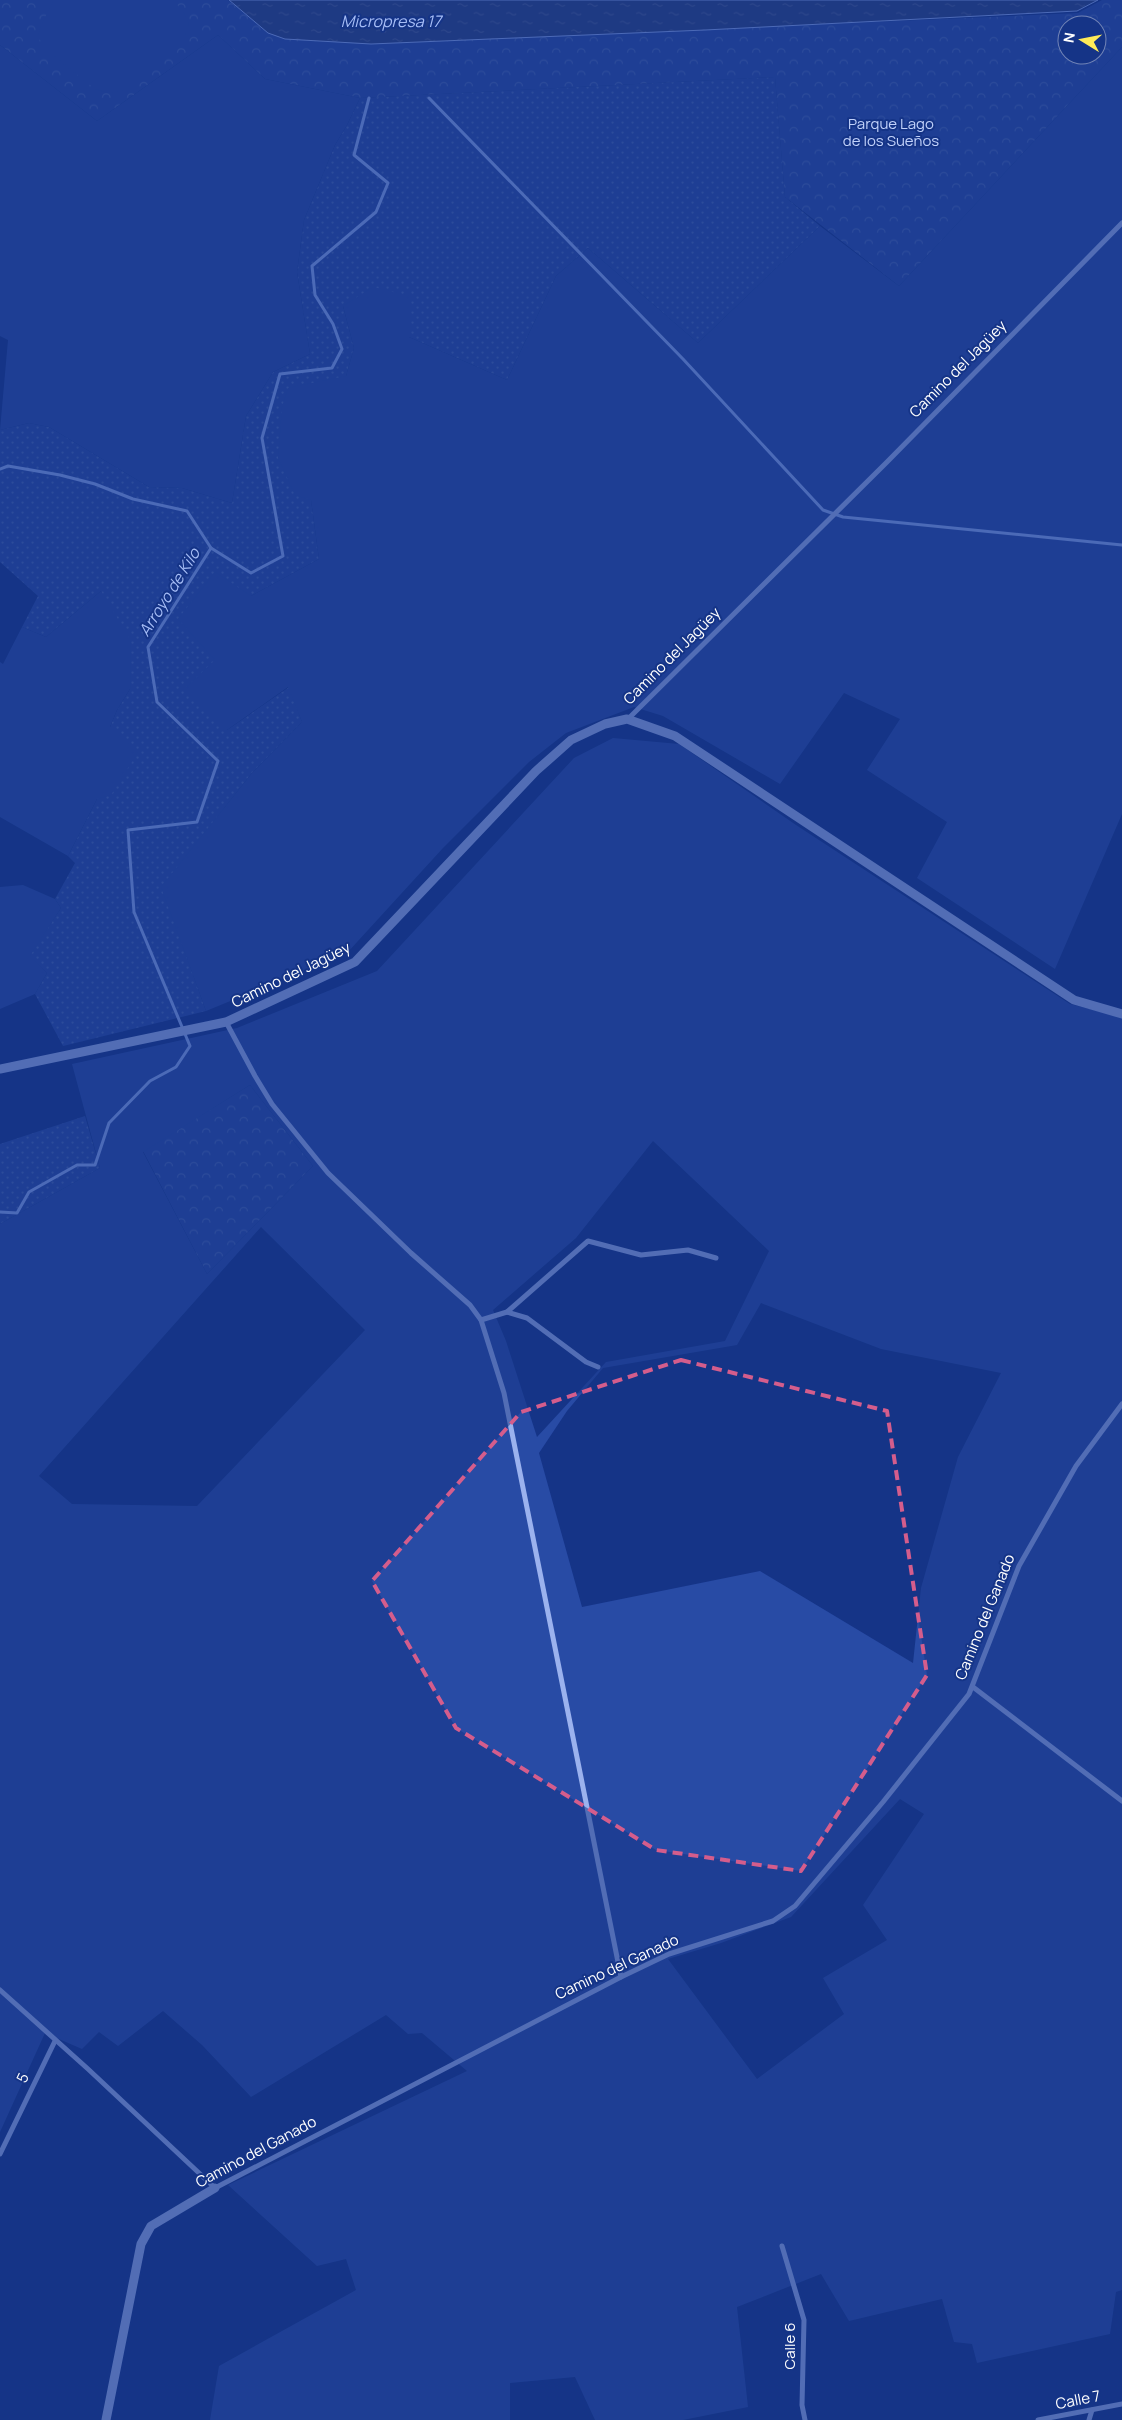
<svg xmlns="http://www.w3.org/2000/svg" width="1122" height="2420" font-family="Manrope,sans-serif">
  <defs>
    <pattern id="grass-dots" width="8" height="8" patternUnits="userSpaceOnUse" patternTransform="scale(1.25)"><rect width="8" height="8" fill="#284ba5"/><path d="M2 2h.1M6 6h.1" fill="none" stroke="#4866b2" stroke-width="1.8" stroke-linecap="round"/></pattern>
    <pattern id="forest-crowns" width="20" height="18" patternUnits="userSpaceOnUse" patternTransform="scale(1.25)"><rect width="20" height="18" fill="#284ba5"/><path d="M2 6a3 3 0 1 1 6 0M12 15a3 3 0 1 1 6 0" fill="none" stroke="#4866b2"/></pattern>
    <pattern id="water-ripples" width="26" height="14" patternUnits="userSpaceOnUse" patternTransform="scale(1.25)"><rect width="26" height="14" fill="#29407e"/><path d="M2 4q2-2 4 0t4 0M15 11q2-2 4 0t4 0" fill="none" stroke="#495d91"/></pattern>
  </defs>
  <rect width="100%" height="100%" fill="#153487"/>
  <g fill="url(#grass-dots)">
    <path d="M775 77 785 197 820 226 698 343 588 248 556 276 507 380 409 337 343 306 354 348 311 500 319 559 251 596 215 660 227 730 289 687 302 722 252 773 162 887 206 1011 63 1046 35 994 47 973 29 956 61 908 55 899 75 863 68 856 97 799 110 727 117 710 130 689 101 591 46 637 22 627 38 596 0 562V430L29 423 49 427 149 487 182 488 232 503 246 416 273 372 310 354 297 272 304 220 335 145 347 125 360 98Z"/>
    <path d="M85 1116 100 1168 0 1224V1144Z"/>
  </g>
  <g fill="url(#forest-crowns)" fill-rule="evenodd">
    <path d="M0 0H228L268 33 371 44 1078 13 1102 0H1122V47L899 286 785 197 775 77 360 98 265 79 218 35 97 121 0 45ZM1067 25H1097V55H1067Z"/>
    <path d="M250 1085 313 1166 207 1274 143 1151Z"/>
  </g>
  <g fill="#284ba5" fill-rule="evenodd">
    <path d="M54 0H173L184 13 189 24 185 35 123 90 108 93 95 89 44 48 38 36 41 25Z"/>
    <path d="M218 35 265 79 360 98 347 125 335 145 304 220 297 272 310 354 273 372 246 416 232 503 182 488 149 487 49 427 29 423 0 430 8 340 0 336V45L97 121Z"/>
    <path d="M1122 47V814L1055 969 917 878 947 822 867 770 900 719 844 693 780 784 663 716 634 707 566 733 529 762 443 848 347 953 206 1011 161 887 252 773 302 722 288 687 227 730 185 688 215 660 178 619 215 572 251 596 319 559 311 500 295 495 278 458 282 407 288 388 346 376 354 348 343 306 373 287 409 296V337L507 380 556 276 588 248 698 343 820 226 899 286Z"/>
    <path d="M101 591 131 641 130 689 117 710 110 727 138 752 111 795 97 799 68 856 0 817V662L3 664 22 627 46 637Z"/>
    <path d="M613 738 679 744 796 825 1070 1004 1122 1017V2290L1116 2292 1110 2334 977 2363 972 2344 954 2342 942 2299 849 2321 821 2274 737 2307 748 2407 683 2420H595L575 2377 510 2383V2420H210L219 2366 356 2290 346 2259 317 2266 228 2185 467 2071 422 2033 408 2034 386 2015 251 2097 202 2045 163 2011 118 2046 99 2032 82 2049 45 2033 0 2132V1224L100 1168 72 1064 237 1028 377 971 574 758ZM250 1085 313 1166 207 1274 143 1152ZM653 1141 769 1251 725 1341 606 1362 537 1437 506 1341 493 1310 576 1238ZM261 1227 365 1330 197 1506 72 1504 39 1476ZM761 1303 881 1349 1001 1373 958 1457 921 1588 913 1663 760 1571 582 1607 539 1453 567 1411 603 1368 737 1345ZM900 1799 924 1814 863 1905 887 1940 823 1978 844 2014 757 2079 668 1959 721 1943 791 1917Z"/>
    <path d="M23 885 55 899 61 908 30 956 47 973 35 994 0 1009V887Z"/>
  </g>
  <path fill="url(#water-ripples)" stroke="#8daaf1" d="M229 0H1098L1077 11 705 30 371 44 285 39 268 33Z"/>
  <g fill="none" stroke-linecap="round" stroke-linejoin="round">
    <g stroke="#8daaf1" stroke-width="3">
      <path d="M429 98 683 359 823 510 843 517 1122 545"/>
      <path d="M0 469 8 466 60 475 95 484 133 499 187 511 211 548"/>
      <path d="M0 1212 17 1213 29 1192 77 1165H95L109 1123 150 1081 176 1067 190 1046 134 912 128 830 197 822 218 761 157 702 148 647 211 548 251 573 283 556 262 438 280 374 332 368 342 349 333 324 315 295 312 266 376 212 388 183 354 155 369 98"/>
    </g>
    <g stroke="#9bb2ee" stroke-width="5">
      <path d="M628 719 887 462 1122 223"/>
      <path d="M226 1022 255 1076 272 1104 328 1173 411 1253 470 1305 481 1320 504 1393 621 1977"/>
      <path d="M507 1312 527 1318 586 1362 598 1367"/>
      <path d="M481 1320 507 1312 588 1241 641 1255 688 1250 716 1258"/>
      <path d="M973 1687 1122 1801"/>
      <path d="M0 1990 88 2069 215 2188 621 1977 669 1954 773 1921 795 1906 883 1802 969 1694 1019 1566 1076 1466 1122 1404"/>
      <path d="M0 2154 55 2041"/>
      <path d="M782 2246 804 2320 802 2405 805 2420"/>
      <path d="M1038 2420 1122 2404"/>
      <path d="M1089 2420 1092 2410"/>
    </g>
    <g stroke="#9bb2ee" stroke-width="9">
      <path d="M0 1069 226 1022 355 962 536 771 571 740 605 724 627 719 675 736 1074 1000 1122 1014"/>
      <path d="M106 2420 141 2244 151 2226 215 2188"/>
    </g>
  </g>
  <path d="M0 0H1122V2420H0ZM681 1360 887 1411 927 1675 801 1871 656 1850 456 1728 372 1581 521 1412Z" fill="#153487" fill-opacity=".55" fill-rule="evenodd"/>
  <path fill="none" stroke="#d45d8c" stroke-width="4" stroke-dasharray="10 6" stroke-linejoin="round" d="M681 1360 887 1411 927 1675 801 1871 656 1850 456 1728 372 1581 521 1412Z"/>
  <g text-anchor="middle" stroke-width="4" stroke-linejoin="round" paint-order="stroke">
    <g font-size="15" fill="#c1d1fa" stroke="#153487">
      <text x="891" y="129">Parque Lago<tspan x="891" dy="17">de los Sueños</tspan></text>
    </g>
    <g font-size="15" fill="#fff" stroke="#153487">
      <text transform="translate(958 369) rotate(-45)" y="5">Camino del Jagüey</text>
      <text transform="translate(672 656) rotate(-45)" y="5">Camino del Jagüey</text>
      <text transform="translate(291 975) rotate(-26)" y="5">Camino del Jagüey</text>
      <text transform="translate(985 1617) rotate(-68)" y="5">Camino del Ganado</text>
      <text transform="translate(617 1967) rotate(-25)" y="5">Camino del Ganado</text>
      <text transform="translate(23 2078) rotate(-64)" y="5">5</text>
      <text transform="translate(256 2152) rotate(-28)" y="5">Camino del Ganado</text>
      <text transform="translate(790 2346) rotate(-90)" y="5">Calle 6</text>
      <text transform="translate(1078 2400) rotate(-11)" y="5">Calle 7</text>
    </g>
    <g font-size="16" font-style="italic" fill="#a6bdf6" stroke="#153487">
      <text x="391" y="27">Micropresa 17</text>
      <text transform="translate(169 592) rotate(-58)" y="6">Arroyo de Kilo</text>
    </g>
  </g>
  <g transform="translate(1082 40) rotate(280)"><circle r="24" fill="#153487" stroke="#7385b7"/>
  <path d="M0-4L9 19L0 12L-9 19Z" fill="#ffeb58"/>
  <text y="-8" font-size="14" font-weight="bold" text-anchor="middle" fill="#ffffff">N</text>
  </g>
</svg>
